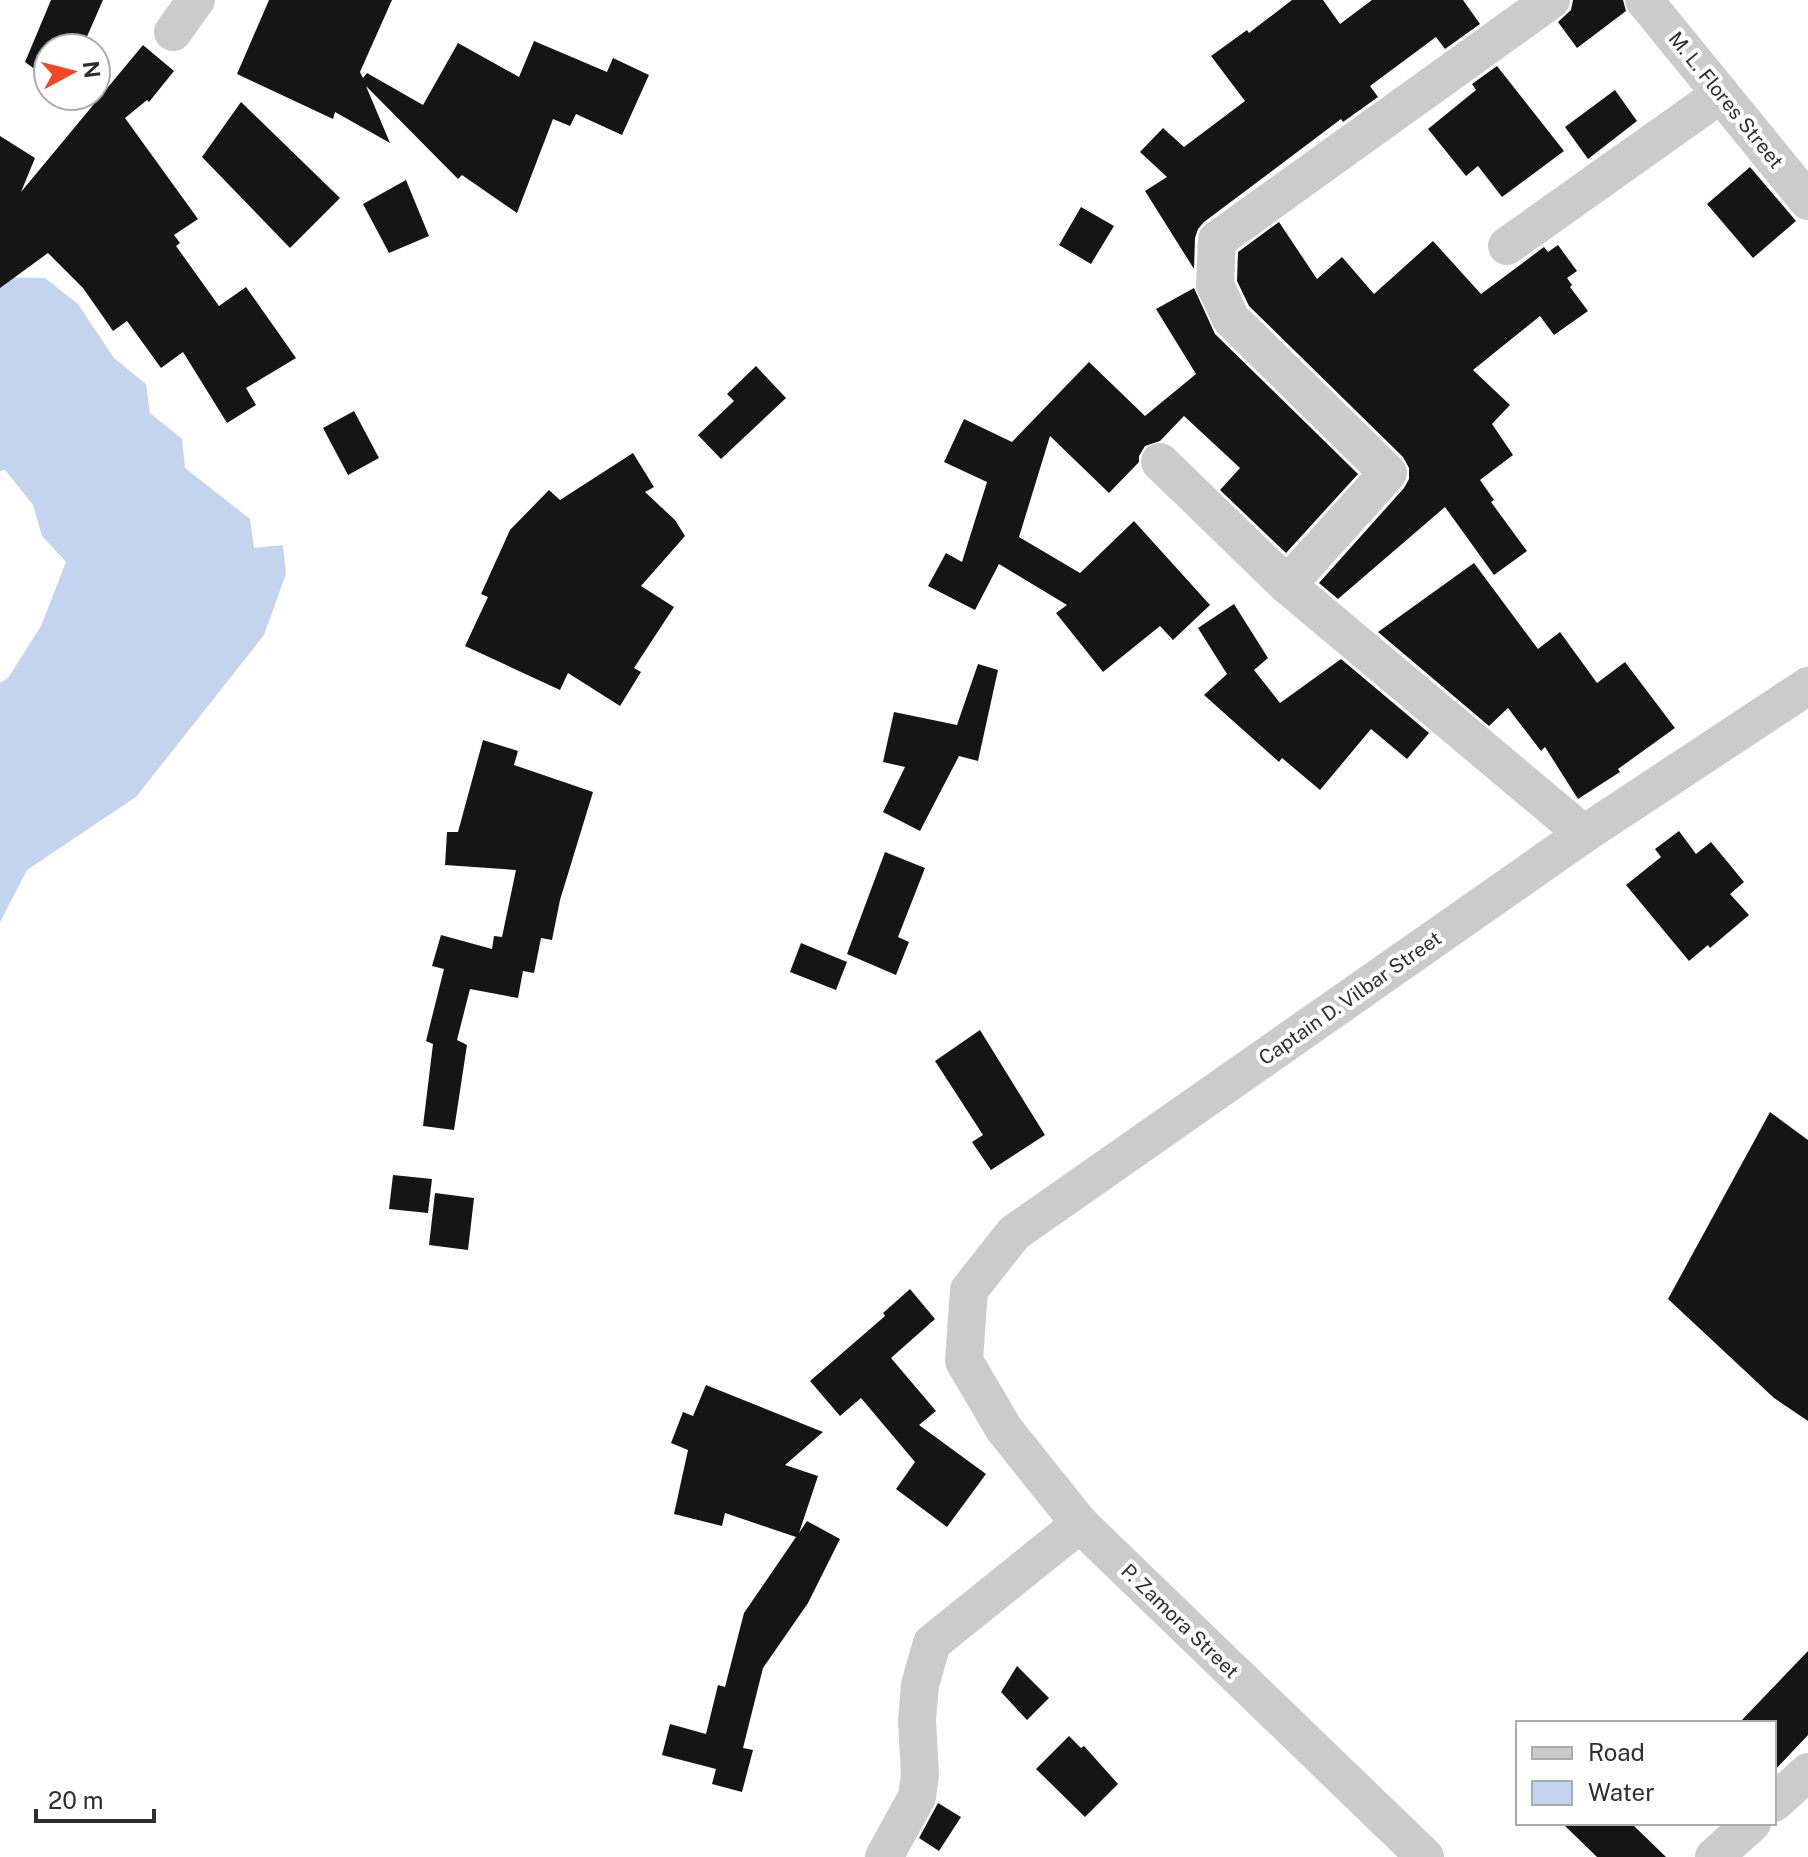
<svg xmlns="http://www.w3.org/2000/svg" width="1808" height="1857" font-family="'Public Sans',sans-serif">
  <rect width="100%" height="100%" fill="#fff"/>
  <path fill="#c5d4ee" d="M0 277 45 278 78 304 114 358 146 384 150 413 182 439 185 468 250 519 254 548 283 545 286 574 264 635 136 797 27 870 0 922V683L8 678 41 626 66 562 42 536 33 505 5 470 0 471Z"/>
  <g fill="#151515">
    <path d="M51 0H103L82 48H48V79L25 62Z"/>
    <path d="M269 0H392L360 72 363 78 367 73 423 105 458 43 519 77 534 41 607 72 613 58 649 75 622 135 576 114 570 126 553 119 517 213 462 175 458 179 366 86 390 143 335 112 333 119 237 74Z"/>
    <path d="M1292 0H1323L1340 24 1372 0H1463L1480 24 1445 49 1436 37 1370 86 1378 97 1343 122 1341 119 1204 222 1198 229 1195 238 1194 269 1145 191 1167 177 1140 152 1163 128 1184 147 1245 101 1211 56 1247 30 1249 33Z"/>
    <path d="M1573 0H1623L1626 11 1577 48 1558 22 1571 10Z"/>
    <path d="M143 45 174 71 149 102 147 100 125 118 198 219 174 235 180 243 176 246 219 306 246 287 296 358 246 388 256 405 227 423 183 352 161 368 127 321 113 331 83 288 48 253 0 288V136L35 158 21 192Z"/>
    <path d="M1497 66 1564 151 1502 197 1478 166 1466 176 1428 129 1476 90 1472 84Z"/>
    <path d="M1615 90 1637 121 1588 159 1565 127Z"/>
    <path d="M241 102 340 198 290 248 202 157Z"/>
    <path d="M1750 167 1796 221 1753 258 1707 204Z"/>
    <path d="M406 180 429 236 389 253 363 204Z"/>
    <path d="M1081 207 1114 226 1091 264 1059 245Z"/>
    <path d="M1279 222 1317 279 1342 257 1374 294 1433 241 1481 294 1544 247 1548 252 1558 245 1577 271 1567 278 1572 285 1570 287 1588 311 1554 335 1540 316 1473 370 1510 405 1492 424 1513 455 1480 480 1494 500 1491 502 1527 551 1494 575 1445 507 1338 599 1319 583 1404 488 1409 479V468L1403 457 1249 306 1237 281 1238 252Z"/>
    <path d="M1194 288 1215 334 1358 474 1286 553 1220 490 1240 468 1184 416 1160 441 1145 446 1139 456V462L1109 493 1050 436 1019 537 1080 573 1134 521 1210 605 1173 640 1160 626 1103 672 1056 613 1067 605 999 564 975 610 928 586 946 553 962 562 987 482 944 462 964 419 1012 442 1089 362 1145 416 1196 374 1156 309Z"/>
    <path d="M756 366 786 398 721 459 698 435 734 401 727 394Z"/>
    <path d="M354 411 379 458 348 475 323 428Z"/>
    <path d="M633 453 654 487 645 492 675 520 685 536 641 586 674 607 634 668 641 672 620 706 568 673 560 690 465 646 488 597 481 594 510 530 549 490 560 500Z"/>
    <path d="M1474 563 1538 649 1560 632 1597 683 1625 662 1675 728 1618 769 1620 772 1578 799 1545 747 1541 751 1508 708 1489 726 1378 632Z"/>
    <path d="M1234 604 1268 658 1254 670 1280 703 1341 659 1429 733 1407 759 1371 729 1320 790 1282 758 1279 762 1204 695 1227 674 1198 628Z"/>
    <path d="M978 664 998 670 978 761 959 756 920 831 883 812 905 767 883 762 894 712 957 725Z"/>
    <path d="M483 740 518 751 514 765 593 792 560 900 552 940 541 938 534 973 523 971 518 998 470 989 457 1040 467 1045 454 1130 423 1126 433 1044 426 1041 444 969 432 966 441 935 492 949 494 936 502 937 516 870 445 865 447 832H458Z"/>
    <path d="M1679 831 1696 854 1711 842 1744 882 1730 894 1749 915 1710 948 1708 945 1689 961 1626 885 1661 857 1655 849Z"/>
    <path d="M885 852 925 868 898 937 909 942 896 975 847 954Z"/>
    <path d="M801 943 847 962 836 990 790 972Z"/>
    <path d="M980 1030 1045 1135 991 1170 972 1142 983 1135 935 1061Z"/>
    <path d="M1770 1112 1808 1140V1421L1774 1398 1668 1299Z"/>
    <path d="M393 1175 432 1179 428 1213 389 1209Z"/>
    <path d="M435 1193 474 1198 468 1250 429 1245Z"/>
    <path d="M910 1289 935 1319 891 1358 936 1411 919 1425 986 1474 947 1527 896 1489 915 1462 861 1398 840 1416 810 1381 885 1316 883 1313Z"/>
    <path d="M706 1385 823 1432 785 1465 818 1476 799 1533 807 1521 840 1539 808 1603 763 1668 743 1748 753 1750 742 1792 712 1784 716 1769 662 1755 670 1724 706 1734 718 1685 725 1687 744 1613 796 1537 725 1513 722 1526 674 1514 688 1450 671 1443 683 1412 693 1416Z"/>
    <path d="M1808 1651V1735L1774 1771V1723H1739Z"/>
    <path d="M1017 1666 1049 1698 1027 1720 1001 1692Z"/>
    <path d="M1069 1736 1081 1748 1084 1746 1118 1784 1085 1817 1036 1769Z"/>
    <path d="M938 1803 961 1817 939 1851 919 1838Z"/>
    <path d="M1562 1823H1631L1666 1857H1597Z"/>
  </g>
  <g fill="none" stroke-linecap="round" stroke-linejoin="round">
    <g stroke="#cbcbcb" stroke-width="38">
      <path d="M1644 0 1808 201"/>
      <path d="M173 32 196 0"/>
      <path d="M1507 246 1721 94"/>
      <path d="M1160 462 1287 585 1584 834"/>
      <path d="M1287 585 1388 473 1231 319 1215 285 1217 240 1551 0"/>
      <path d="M1774 1803 1808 1772"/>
      <path d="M884 1857 917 1797 920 1775 917 1720 920 1685 932 1643 1080 1524"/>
      <path d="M1425 1857 1080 1524 1004 1429 964 1361 969 1290 1014 1233 1584 834 1808 686"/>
      <path d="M1714 1857 1752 1823"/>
    </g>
  </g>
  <g text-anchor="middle" stroke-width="8" stroke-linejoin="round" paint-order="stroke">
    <g font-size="20" fill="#2e2e2e" stroke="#fff">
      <text transform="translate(1726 100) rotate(51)" y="7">M. L. Flores Street</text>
      <text transform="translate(1350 998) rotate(-35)" y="7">Captain D. Vilbar Street</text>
      <text transform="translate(1180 1621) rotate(44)" y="7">P. Zamora Street</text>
    </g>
  </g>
  <rect x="1516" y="1721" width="260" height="104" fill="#ffffff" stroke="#ababab" stroke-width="2"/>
  <rect x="1532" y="1747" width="40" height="12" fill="#cbcbcb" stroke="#ababab" stroke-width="2"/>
  <text x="1588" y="1761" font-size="24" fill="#2e2e2e">Road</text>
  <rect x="1532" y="1781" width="40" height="24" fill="#c5d4ee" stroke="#ababab" stroke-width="2"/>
  <text x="1588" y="1801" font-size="24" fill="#2e2e2e">Water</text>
  <g transform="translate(72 72) rotate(83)"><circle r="38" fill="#ffffff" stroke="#ababab" stroke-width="2"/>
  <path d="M0-6L14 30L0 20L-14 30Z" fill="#f34623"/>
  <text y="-12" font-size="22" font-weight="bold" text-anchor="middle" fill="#2e2e2e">N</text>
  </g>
  <path d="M36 1809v12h118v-12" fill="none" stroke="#2e2e2e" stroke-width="4"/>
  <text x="48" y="1809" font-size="24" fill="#2e2e2e" stroke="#ffffff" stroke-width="6" paint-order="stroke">20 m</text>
</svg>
